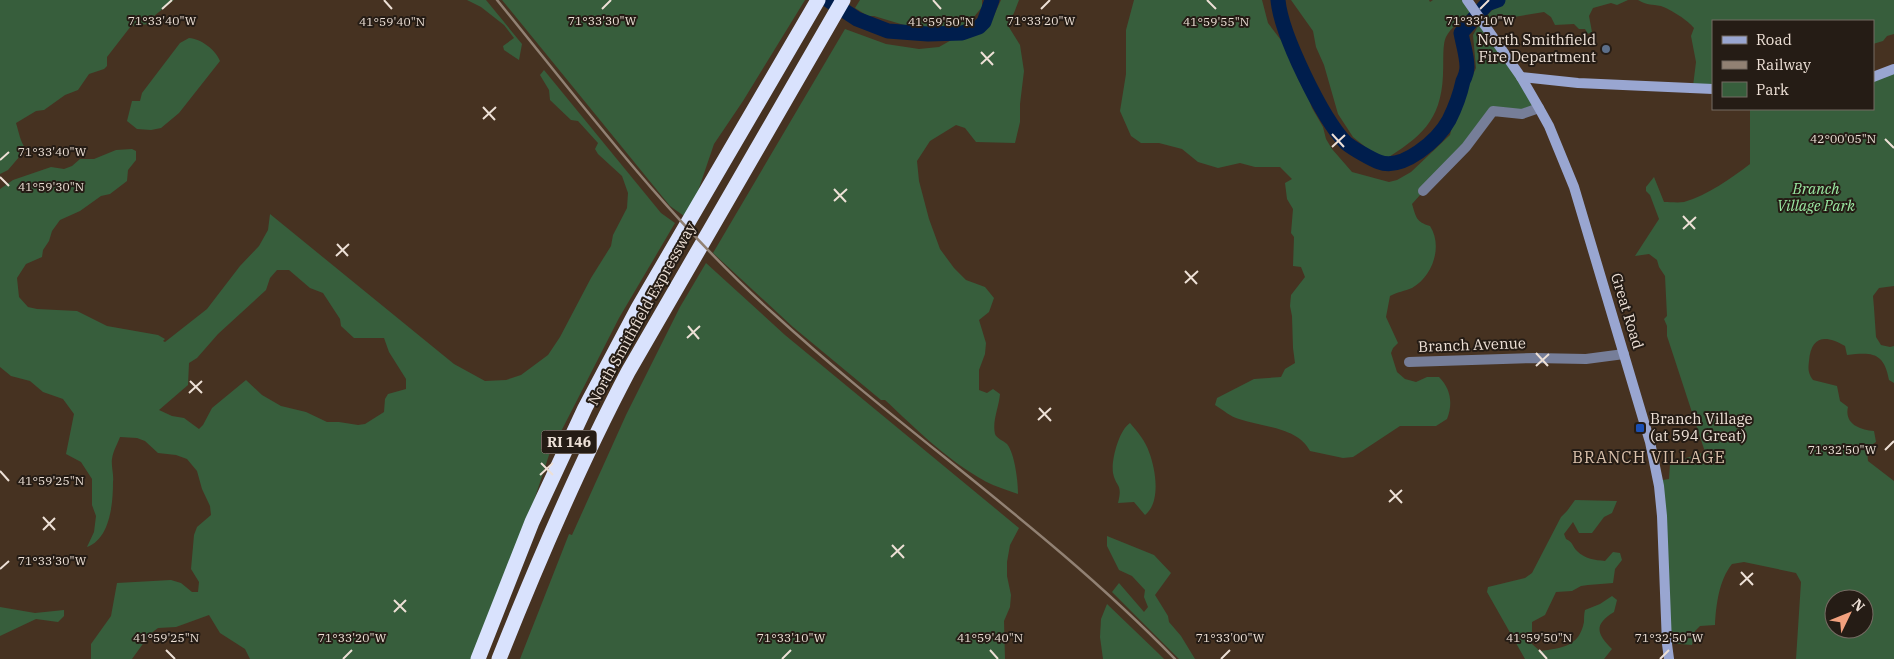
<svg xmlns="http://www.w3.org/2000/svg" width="1894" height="659" font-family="'IBM Plex Serif',serif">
  <rect width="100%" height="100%" fill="#463221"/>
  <g fill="#375e3c" fill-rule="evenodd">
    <path d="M0 0H174L154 16 149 24 131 26 107 57V66L104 69 89 74 78 90 65 95 44 110 36 111 16 123C19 132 20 142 26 149L8 170 0 174Z"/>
    <path d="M467 0H486L522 44 519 60 504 50 503 46 514 38 504 25 481 7Z"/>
    <path d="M502 0H805L743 101 714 144 696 197 684 216 670 206Z"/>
    <path d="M860 0H982V7L964 29 956 31 914 28 874 16H868L855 8Z"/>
    <path d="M1001 0H1019L1014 13 1007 24 1020 45 1024 71 1020 104V122L1015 143 976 142 965 128 956 125 930 141 917 161 919 181 929 219 940 249 954 268 966 280 985 287 994 298 989 312 979 320 986 343 985 354 979 370V390L987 393 993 389 1000 394C999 407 992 421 995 434 997 439 1003 440 1007 444 1015 454 1018 482 1018 494 1009 491 1001 488 993 485 954 467 915 428 885 400H881L793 327 713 253 845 29 886 44 919 49 939 47 962 34 984 30 989 26Z"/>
    <path d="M1134 0H1262L1268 23 1290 52 1298 79 1307 94 1312 108 1323 127 1326 139 1332 149 1352 172 1389 182 1397 180 1411 172 1450 135 1455 114 1476 68 1473 35 1481 21 1503 0H1628L1617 5 1611 3 1593 8 1589 16 1592 32 1588 34 1585 29H1579L1574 24 1555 25 1551 17 1544 12 1502 19 1486 30 1536 104 1526 112 1495 111 1412 204C1416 217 1416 222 1430 226 1443 246 1433 276 1412 288 1405 291 1397 292 1390 296L1386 317 1398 343 1393 348 1391 353 1397 372 1405 379 1416 382 1427 377H1439C1451 389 1453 404 1447 419L1436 426H1400L1353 457 1343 458 1310 451C1298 427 1262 427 1239 419 1231 417 1223 410 1215 405L1217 398 1254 379 1281 377 1285 369 1295 363 1293 348 1292 316 1290 306 1291 295 1305 277 1301 267 1293 266 1294 237 1291 233 1293 209 1287 199 1285 183 1292 179 1280 167H1255L1240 163 1218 168 1198 162 1182 149 1159 143H1141L1131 136 1120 111 1126 74V30Z"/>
    <path d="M1291 0H1429L1430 2 1433 0H1464L1470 12C1463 19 1450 28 1446 37 1442 45 1444 65 1443 75 1441 122 1420 137 1383 161L1353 137 1338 114 1324 65 1316 47 1313 31Z"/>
    <path d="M1638 0H1894V34L1887 36 1883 41 1873 44V21H1713V87L1693 86 1696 62 1691 36 1694 28C1689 21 1670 9 1661 6 1651 4 1649 6 1638 0Z"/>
    <path d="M189 38C201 39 215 49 220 61L179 113 161 128 151 130 137 129 127 121 132 101H140L142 93 180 43Z"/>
    <path d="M1894 69V286L1879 288 1873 296 1874 308 1876 337 1881 345 1890 347 1894 346V383L1889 380C1884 352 1872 352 1847 355L1845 346C1825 334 1811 336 1809 361 1808 369 1808 373 1813 380L1837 386 1840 401 1848 407C1844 424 1860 430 1874 431L1876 442C1867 448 1867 451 1868 461L1894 481V659H1796L1801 582 1796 573 1744 562 1732 564C1719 580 1716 605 1715 625L1700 626 1695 631 1692 645 1667 643 1656 481 1669 479 1670 463 1705 452 1667 336V326L1664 319 1667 316 1665 276 1659 267 1657 260 1649 254 1635 256 1659 219 1650 195 1646 191V187L1654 177 1664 202C1670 202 1678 203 1684 202 1708 195 1730 179 1750 164V109H1873V76ZM1834 599H1864V629H1834Z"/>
    <path d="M544 70 661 213 675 223 619 318 549 455 529 516 474 659H250L245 649 220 633 209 615 176 627 158 628 150 634 132 659H91V644L111 616 117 583 171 580 181 583 192 592H198L199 582 191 569 194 535 197 527 211 515 210 506 202 489 197 471 187 459 176 455 158 453 145 441 137 438 120 437C118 443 113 451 112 459 111 466 114 475 113 482 113 504 110 539 87 547L94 532 96 516 92 505V479L81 462 66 454 74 414 63 399 43 392 30 381 11 376 0 367V189L13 180 51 167 64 169 72 166 80 159H94L116 150 132 149 136 151V160L128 170 127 181 110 194 101 196 80 211 60 220 52 231 49 241 43 250 42 257 26 264 17 278 19 297 28 307 37 309 77 311 107 326 158 335 165 339 163 341 165 342 207 309 240 266 259 246 268 230 270 214 454 364 485 381 506 380 521 375 548 355 560 337 591 278 611 246 613 235 627 208 628 193 622 176 598 154 595 149 598 143 578 121 571 120 550 100 549 90 540 75ZM277 270H289L310 288 323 293 340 319 341 326 354 338H384L389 352 406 379V389L388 394 385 399 384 412 365 424 358 425 339 422H327L306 412 281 406 262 395 246 380 212 408 203 425 199 429 184 418 172 416 159 410 188 385 189 363 197 358 218 334 266 290 270 278Z"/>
    <path d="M706 263 785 335 1019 528 1010 545 1007 562V576L1011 595 1010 607 1004 621 1005 659H520L569 534 572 535 626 415 680 307Z"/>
    <path d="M1130 423C1137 431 1146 442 1149 452 1156 470 1161 502 1145 515L1134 502 1118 503C1123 483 1116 488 1113 473 1111 460 1119 430 1130 423Z"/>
    <path d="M1575 500 1617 501 1612 513 1604 517 1592 533H1579L1573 522 1564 534 1566 539C1573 542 1572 546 1577 551 1585 559 1595 560 1605 561L1613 552 1620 553 1622 560 1615 569 1613 583 1588 585 1581 586 1572 591 1556 592 1545 615 1532 622V644L1540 651C1562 648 1579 647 1584 622 1584 618 1584 614 1585 610L1600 604 1612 596 1617 600 1614 612C1593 625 1597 634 1612 649L1604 659H1525L1487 592 1488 587 1525 578 1532 573 1561 517 1567 511Z"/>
    <path d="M1107 536 1154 555 1171 573 1155 595 1168 616 1169 622 1181 636 1195 659H1179L1112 592 1119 583 1144 612 1148 607 1144 597 1145 590 1132 576 1119 570 1107 546Z"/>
    <path d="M1107 604 1158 653 1164 659H1103L1100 637 1101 619Z"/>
    <path d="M0 607 35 613 64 610V616L58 622 36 619 0 636Z"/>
  </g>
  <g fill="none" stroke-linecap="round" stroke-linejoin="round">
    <g stroke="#001e4d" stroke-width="15">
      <path d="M828 0 857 19 888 31 928 34 962 33 979 27 984 22 992 0"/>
      <path d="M1278 0C1281 34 1322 118 1346 143 1352 148 1371 159 1379 162 1403 171 1438 140 1449 120 1455 108 1460 95 1463 81 1465 77 1467 71 1467 67 1467 56 1463 44 1461 33L1487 4 1498 0"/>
    </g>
    <g stroke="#767e99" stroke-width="10">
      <path d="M1423 191 1466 147 1493 111 1522 114 1539 108"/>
      <path d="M1409 362 1534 358 1586 359 1624 354"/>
    </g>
    <g stroke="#99a6d1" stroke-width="10">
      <path d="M1467 0 1521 77 1539 108 1549 126 1574 187 1650 442 1659 486 1662 516 1667 644 1669 659"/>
      <path d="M1521 77 1578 83 1713 89"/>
      <path d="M1873 77 1894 69"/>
    </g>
    <g stroke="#d9e2fd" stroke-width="15">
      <path d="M478 659 532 522 585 408 638 308 818 0"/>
      <path d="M499 659C538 561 579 465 628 372L843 0"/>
    </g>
    <path stroke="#918173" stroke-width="2.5" d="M497 0C585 108 670 221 774 314 904 433 1052 532 1175 659"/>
  </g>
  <path fill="none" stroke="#ede0d6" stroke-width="2" d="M384 0 392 9M933 0 941 9M1207 0 1216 9M162 9 172 0M602 9 611 0M1041 9 1050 0M1480 9 1489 0M981 52 993 65M981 64 994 52M483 107 495 120M483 119 496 107M1332 134 1344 147M1885 139 1894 148M1332 147 1345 135M0 160 9 152M0 177 9 186M834 189 846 202M834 201 847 189M1683 216 1695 229M1683 229 1696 217M337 244 348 256M336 256 349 244M1185 271 1197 284M1185 283 1198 271M688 326 699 339M687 338 700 326M1536 353 1548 366M1536 366 1549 354M190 381 202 393M189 393 202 381M1039 408 1051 421M1038 420 1051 408M1885 450 1894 441M541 463 553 475M0 471 9 481M540 475 553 463M1390 490 1402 503M1389 502 1402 490M43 517 55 530M43 530 55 518M892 545 904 558M891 557 904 545M0 569 9 561M1741 572 1753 585M1740 585 1753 573M394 600 406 612M394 612 406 600M166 650 175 659M990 650 998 659M1539 650 1547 659M343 659 352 650M782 659 791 650M1221 659 1230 650M1660 659 1669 650"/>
  <circle fill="#5c6f8a" stroke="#251c15" stroke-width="2" cx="1606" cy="49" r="5"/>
  <rect fill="#1a4fb4" stroke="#251c15" stroke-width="2" x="1635" y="423" width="10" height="10" rx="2.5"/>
  <g text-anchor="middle" stroke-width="4" stroke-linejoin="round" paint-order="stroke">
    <rect fill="#251c15" stroke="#b1a59c" stroke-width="1" x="541.5" y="430.5" width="55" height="23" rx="4"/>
    <g font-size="14" font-weight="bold" fill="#ede0d6">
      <text x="569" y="447">RI 146</text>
    </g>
    <g font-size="15" fill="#ede0d6" stroke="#251c15" text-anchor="end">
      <text x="1596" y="45">North Smithfield<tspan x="1596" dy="17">Fire Department</tspan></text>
      <text x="1650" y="424" text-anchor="start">Branch Village<tspan x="1650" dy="17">(at 594 Great)</tspan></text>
    </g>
    <g font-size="15" font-style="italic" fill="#9beaa3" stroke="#251c15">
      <text x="1816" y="194">Branch<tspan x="1816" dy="17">Village Park</tspan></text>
    </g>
    <g font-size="15" fill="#ede0d6" stroke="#251c15">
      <text transform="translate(1627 311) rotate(73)" y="5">Great Road</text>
      <text transform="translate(642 314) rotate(-61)" y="5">North Smithfield Expressway</text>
      <text transform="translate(1472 345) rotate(-2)" y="5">Branch Avenue</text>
    </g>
    <g font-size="16" letter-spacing="1" fill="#dac1ac" stroke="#251c15">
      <text x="1649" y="463">BRANCH VILLAGE</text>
    </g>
  </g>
  <g font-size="12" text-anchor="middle" fill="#ede0d6" stroke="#251c15" stroke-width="4" stroke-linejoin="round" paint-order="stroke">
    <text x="162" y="25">71°33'40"W</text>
    <text x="602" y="25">71°33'30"W</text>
    <text x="1041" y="25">71°33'20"W</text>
    <text x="1480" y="25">71°33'10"W</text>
    <text x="392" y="26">41°59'40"N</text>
    <text x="941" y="26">41°59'50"N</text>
    <text x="1216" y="26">41°59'55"N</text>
    <text x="1843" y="143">42°00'05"N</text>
    <text x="52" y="156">71°33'40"W</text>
    <text x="51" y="191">41°59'30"N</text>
    <text x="1842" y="454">71°32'50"W</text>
    <text x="51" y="485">41°59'25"N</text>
    <text x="52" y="565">71°33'30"W</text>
    <text x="166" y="642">41°59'25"N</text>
    <text x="990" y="642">41°59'40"N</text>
    <text x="1539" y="642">41°59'50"N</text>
    <text x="352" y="642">71°33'20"W</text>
    <text x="791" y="642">71°33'10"W</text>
    <text x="1230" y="642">71°33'00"W</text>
    <text x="1669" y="642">71°32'50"W</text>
  </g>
  <rect x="1712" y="20" width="162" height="90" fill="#251c15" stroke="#756a62"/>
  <rect x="1722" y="36" width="25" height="8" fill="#99a6d1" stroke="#756a62"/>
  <text x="1756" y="45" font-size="15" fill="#ede0d6">Road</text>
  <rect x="1722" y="61" width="25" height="8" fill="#918173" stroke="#756a62"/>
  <text x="1756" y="70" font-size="15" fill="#ede0d6">Railway</text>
  <rect x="1722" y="82" width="25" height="15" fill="#375e3c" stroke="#756a62"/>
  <text x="1756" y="95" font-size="15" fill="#ede0d6">Park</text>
  <g transform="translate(1849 614) rotate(47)"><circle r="24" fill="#251c15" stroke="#756a62"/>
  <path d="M0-4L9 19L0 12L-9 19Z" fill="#f2a17e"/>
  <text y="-8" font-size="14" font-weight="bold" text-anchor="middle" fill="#ede0d6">N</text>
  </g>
</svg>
